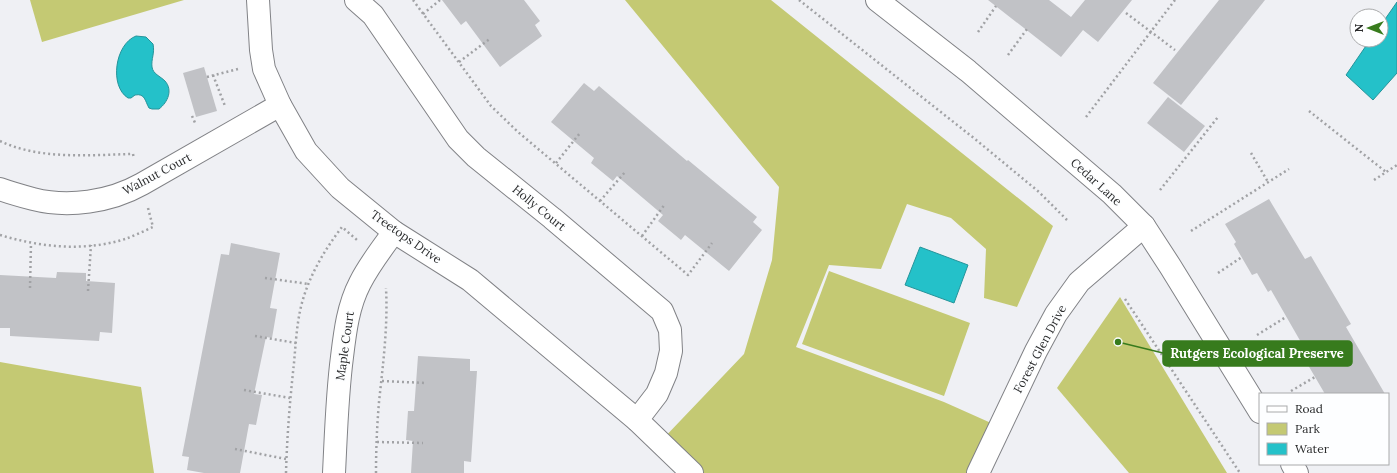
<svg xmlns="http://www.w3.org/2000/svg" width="1397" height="473" font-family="Lora,serif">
  <rect width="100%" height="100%" fill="#eff0f4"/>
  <g fill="#c4c973">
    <path d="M30 0H184L42 42Z"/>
    <path d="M625 0H771L1053 226 1017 307 984 298 986 249 951 218 907 204 881 269 829 265 796 347 944 402 1000 427 978 473H692L660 442 744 354 772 260 779 187Z"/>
    <path d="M829 271 970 323 944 396 802 344Z"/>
    <path d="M1120 297 1227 473H1129L1057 388Z"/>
    <path d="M0 362 141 387 154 473H0Z"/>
  </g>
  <g fill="#24c1c9" stroke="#26949a">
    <path d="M1397 2V73L1373 100 1346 75 1370 40H1381V25Z"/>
    <path d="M136 36 146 37 153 44C155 53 151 59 152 67 153 74 160 76 165 81 173 90 168 102 159 109H152L149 108C145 101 145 93 135 95L131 98H128C109 86 115 44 136 36Z"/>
    <path d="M920 247 968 265 954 303 905 285Z"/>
  </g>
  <g fill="#c1c2c6">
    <path d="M442 0H524L540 21 535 25 542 36 500 67 466 21 461 25Z"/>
    <path d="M988 0H1049L1071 17 1085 0H1132L1098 42 1083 30 1061 57Z"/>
    <path d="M1219 0H1265L1181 105 1153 83Z"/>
    <path d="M204 67 217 111 196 117 183 73Z"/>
    <path d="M584 83 594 91 599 86 687 161 688 160 757 217 753 222 762 230 729 271 685 235 681 240 658 221 663 215 617 176 613 181 591 163 594 158 551 122Z"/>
    <path d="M1168 97 1205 126 1184 152 1147 123Z"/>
    <path d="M1269 199 1305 259 1311 256 1351 324 1346 327 1385 394H1325L1308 365 1311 363 1301 345 1302 344 1271 290 1268 292 1257 273 1252 275 1234 244 1236 242 1225 224Z"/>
    <path d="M231 243 280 253 270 308 277 309 272 338 266 337 254 394 262 395 256 425 249 424 240 473H204L187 470 189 457 182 456 221 254 229 255Z"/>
    <path d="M57 272 86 273V281L115 283 112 333 100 332 99 341 10 336V328H0V275L56 278Z"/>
    <path d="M418 356 470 359V371H477L471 462 464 461V473H411L413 441 406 440 408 411H414Z"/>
  </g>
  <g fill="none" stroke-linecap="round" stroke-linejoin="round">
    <defs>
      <g id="minor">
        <path d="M258 0 261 50 264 69 280 105 306 151 340 188 394 232 470 280 637 420 692 473"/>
        <path d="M356 0 373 15 458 139 476 157 552 218 662 311 670 330 671 351 666 373 657 394 637 420"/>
        <path d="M0 189C11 193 22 196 33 199 68 208 110 202 142 184L280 105"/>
        <path d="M334 473C336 434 337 395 342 357 345 332 348 306 360 283 369 265 382 248 394 232"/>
        <path d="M978 473 1036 351 1056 314 1079 282 1144 226"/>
      </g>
      <g id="tertiary">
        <path d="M877 0 968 71 1112 194 1144 226 1170 266 1260 412"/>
        <path d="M1292 464 1297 473"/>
      </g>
    </defs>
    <use href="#minor" stroke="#818286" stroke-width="24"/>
    <use href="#tertiary" stroke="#818286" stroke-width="24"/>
    <g stroke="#a1a2a5" stroke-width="2.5" stroke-dasharray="2 3" stroke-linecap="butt">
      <path d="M413 0 491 106 518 132 688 275 712 243"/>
      <path d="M799 0 975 139 1039 192 1067 220"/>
      <path d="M1126 13 1175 50"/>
      <path d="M423 14 440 0"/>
      <path d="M978 32 996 6"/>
      <path d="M1008 55 1027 29"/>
      <path d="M459 62 491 38"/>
      <path d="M213 75 225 106"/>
      <path d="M207 77 238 69"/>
      <path d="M1309 111 1386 172"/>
      <path d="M192 116 196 125"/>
      <path d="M1086 117 1175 0"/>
      <path d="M0 141C40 160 89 155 133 154L134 159"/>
      <path d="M1251 153 1268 182"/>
      <path d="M556 163 580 133"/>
      <path d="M1374 180 1397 165"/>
      <path d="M1160 190 1218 117"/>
      <path d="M600 201 626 171"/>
      <path d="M1191 231 1289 169"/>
      <path d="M0 235C40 247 84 252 125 239 134 236 144 231 153 227L148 208"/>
      <path d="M642 236 665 204"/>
      <path d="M1218 273 1242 257"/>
      <path d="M265 278 309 284"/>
      <path d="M30 288 31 243"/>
      <path d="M88 291 91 245"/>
      <path d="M1125 299 1240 473"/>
      <path d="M1257 335 1286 317"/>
      <path d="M255 336 296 343"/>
      <path d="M382 381 426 383"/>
      <path d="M244 390 290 398"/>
      <path d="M1291 391 1315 377"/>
      <path d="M377 442 423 443"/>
      <path d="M235 449 286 459"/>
      <path d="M286 473C287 436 290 399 294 363 296 341 297 317 304 296 312 271 326 248 342 227L357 240"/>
      <path d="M376 473C376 449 377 426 379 402 383 364 388 327 386 288"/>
    </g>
    <use href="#minor" stroke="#fff" stroke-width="22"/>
    <use href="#tertiary" stroke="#fff" stroke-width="22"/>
  </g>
  <g text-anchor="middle" stroke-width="3.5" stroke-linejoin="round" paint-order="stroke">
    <g font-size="12" fill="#2a2b2c" stroke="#fdfeff">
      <text transform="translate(157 174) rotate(-28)" y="4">Walnut Court</text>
      <text transform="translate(1096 182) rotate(42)" y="4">Cedar Lane</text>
      <text transform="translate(539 208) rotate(39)" y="4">Holly Court</text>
      <text transform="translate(406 237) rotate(35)" y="4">Treetops Drive</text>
      <text transform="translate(345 346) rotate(-82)" y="4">Maple Court</text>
      <text transform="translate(1040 349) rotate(-62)" y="4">Forest Glen Drive</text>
    </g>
  </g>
  <path fill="none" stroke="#377b1d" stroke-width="1.5" d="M1118 342L1163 353"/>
  <circle fill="#377b1d" stroke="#fdfeff" stroke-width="1.5" cx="1118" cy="342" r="4"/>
  <rect fill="#377b1d" stroke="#377b1d" stroke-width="1.5" x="1163" y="341" width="189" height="25" rx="4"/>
  <g font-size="13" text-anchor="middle" font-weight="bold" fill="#fff">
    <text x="1257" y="358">Rutgers Ecological Preserve</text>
  </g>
  <rect x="1259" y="393" width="130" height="72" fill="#fdfeff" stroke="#a9aaab"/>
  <rect x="1267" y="406" width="20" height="6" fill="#ffffff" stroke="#a9aaab"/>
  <text x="1295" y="413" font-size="12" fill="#2a2b2c">Road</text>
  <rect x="1267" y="423" width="20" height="12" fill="#c4c973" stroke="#a9aaab"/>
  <text x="1295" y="433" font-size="12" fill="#2a2b2c">Park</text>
  <rect x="1267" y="443" width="20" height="12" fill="#24c1c9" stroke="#a9aaab"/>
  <text x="1295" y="453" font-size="12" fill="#2a2b2c">Water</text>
  <g transform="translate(1369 28) rotate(270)"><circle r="19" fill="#fdfeff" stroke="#a9aaab"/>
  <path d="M0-3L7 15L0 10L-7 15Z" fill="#377b1d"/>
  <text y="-6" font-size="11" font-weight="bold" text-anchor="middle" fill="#2a2b2c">N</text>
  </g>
</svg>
